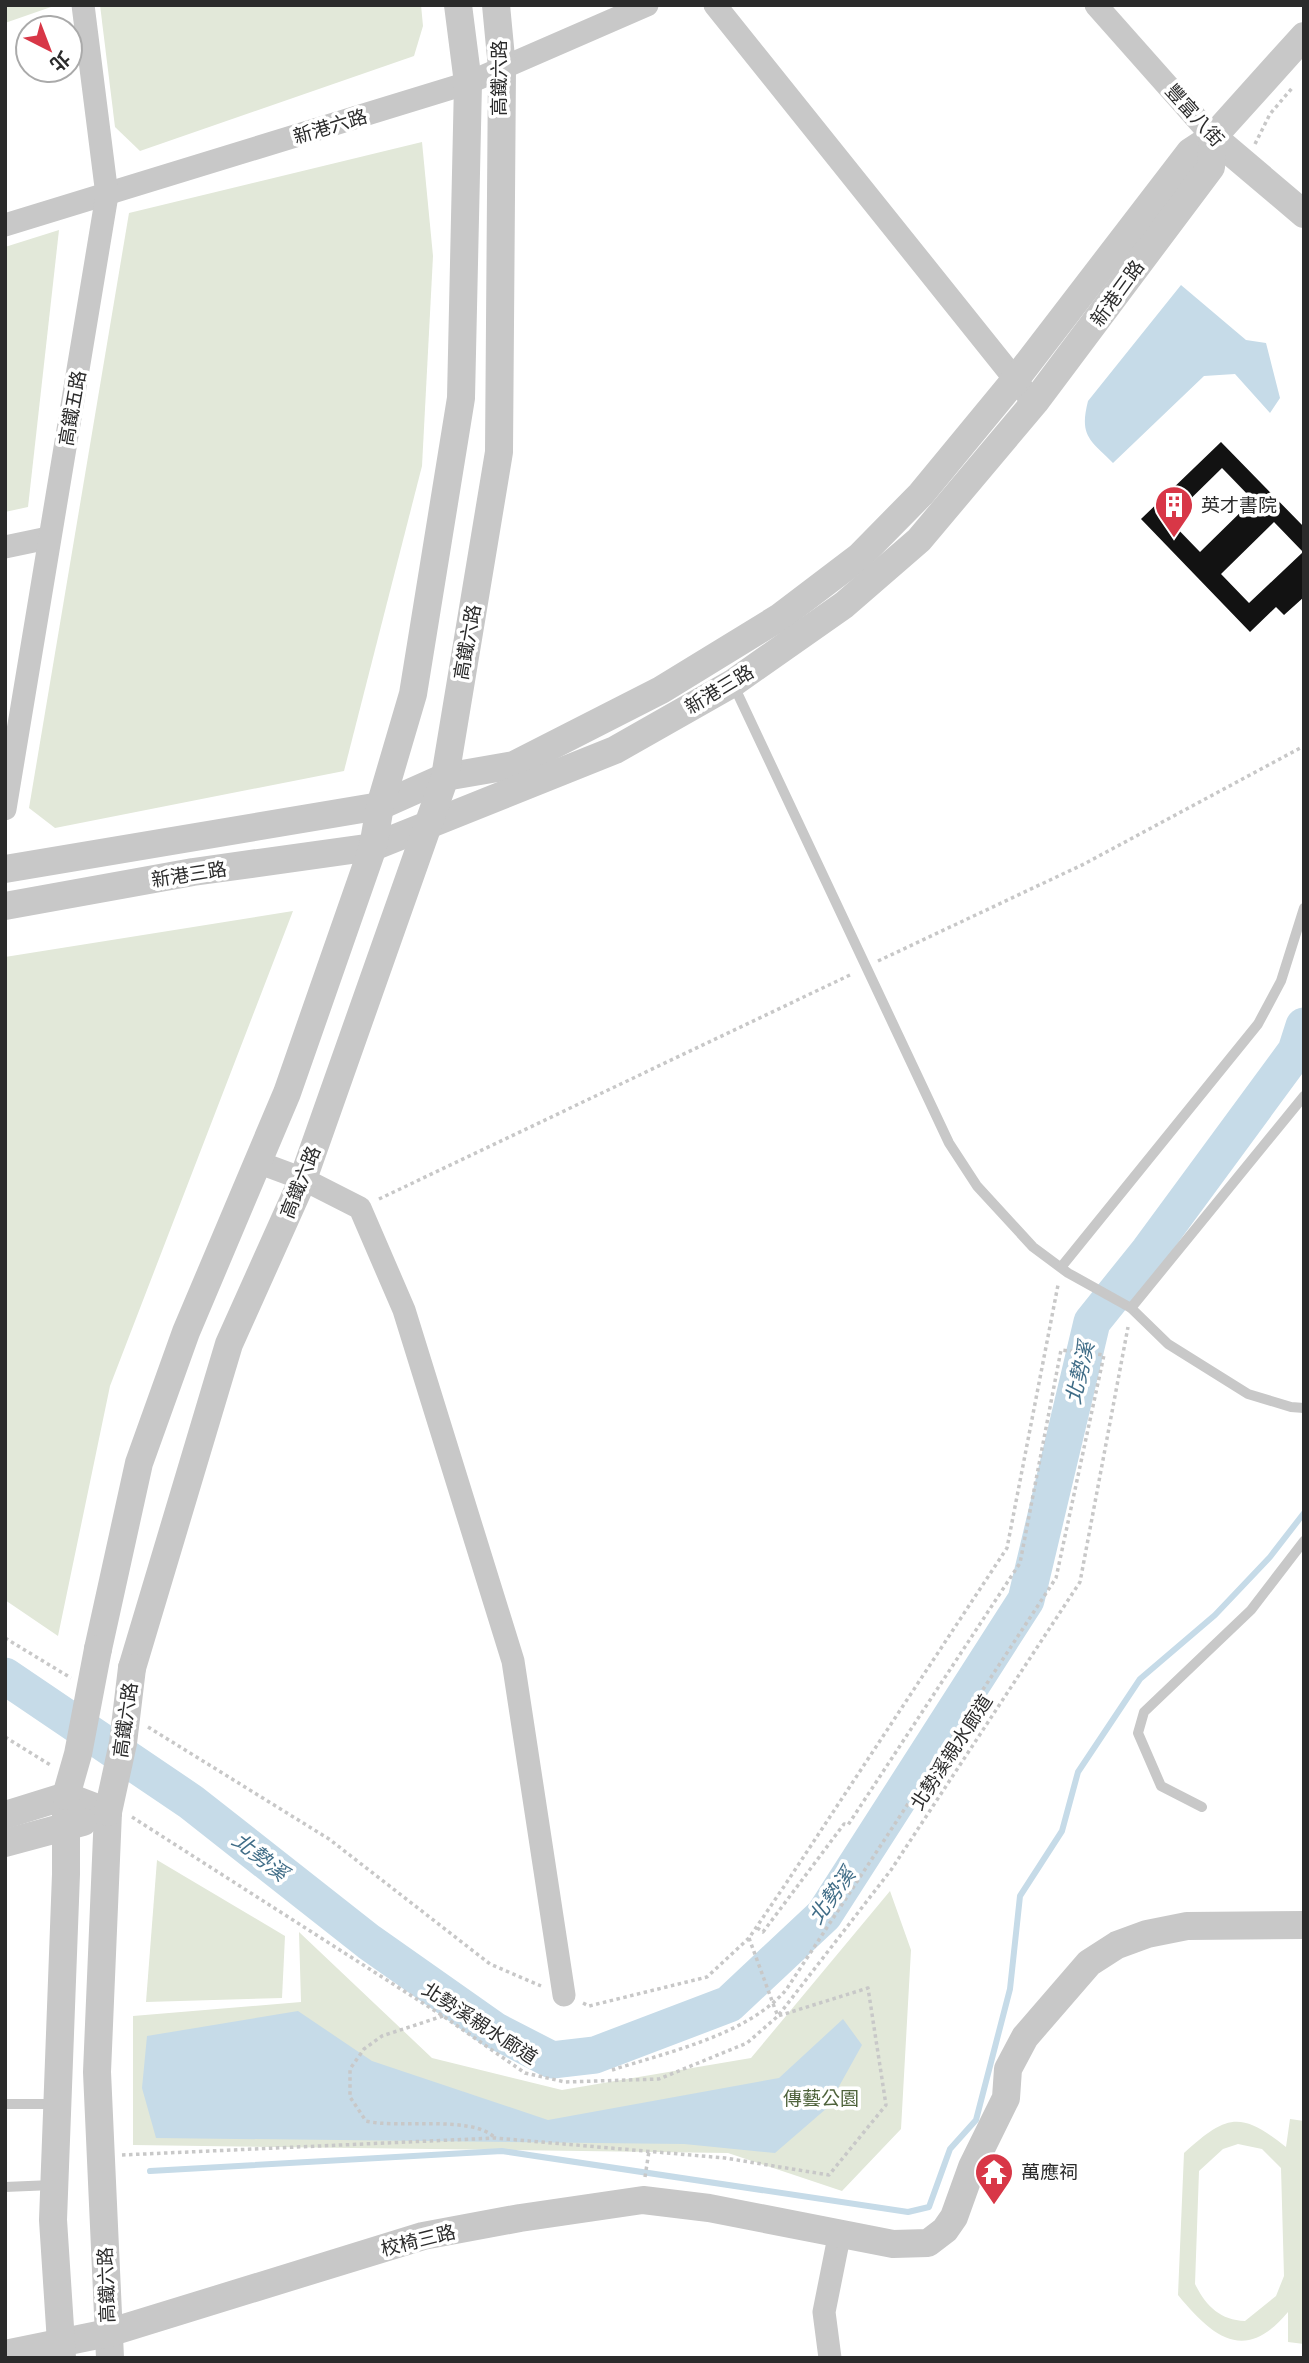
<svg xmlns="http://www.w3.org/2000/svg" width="1309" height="2363" font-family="'Roboto Condensed','Noto Sans TC',sans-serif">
  <rect width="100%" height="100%" fill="#fff"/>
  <g fill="#e2e8d9" fill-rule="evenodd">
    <path d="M5 5H51V7L5 23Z"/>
    <path d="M100 5H421L423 26 414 56 140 151 115 127Z"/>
    <path d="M422 142 433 256 422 466 344 771 55 828 29 808 129 213Z"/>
    <path d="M59 230 28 507 5 512V247Z"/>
    <path d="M293 911 110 1386 58 1636 5 1600V957Z"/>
    <path d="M157 1860 285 1936 282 1998 146 2002Z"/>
    <path d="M890 1891 911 1950 901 2129 842 2191 728 2153 133 2145V2016L301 2002 299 1932 432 2058 562 2090 751 2058Z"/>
    <path d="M1290 2119 1304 2121V2344L1288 2342V2312C1246 2363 1214 2339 1178 2295L1184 2153C1227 2114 1241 2111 1286 2147ZM1238 2144 1262 2149 1281 2168 1284 2276 1276 2296 1245 2321C1220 2320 1206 2306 1195 2284L1199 2171 1223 2149Z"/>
  </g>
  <g fill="#c6dbe8">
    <path d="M1181 285 1246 340 1266 343 1280 398 1270 413 1235 374 1204 376 1113 463C1090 440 1079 436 1088 401Z"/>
    <path d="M298 2011 372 2061 548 2120 779 2078 843 2019 862 2045 827 2108 775 2153 684 2144 156 2138 142 2088 147 2036Z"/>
  </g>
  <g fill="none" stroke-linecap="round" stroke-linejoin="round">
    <path stroke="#c6dbe8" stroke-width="6" d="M150 2171 502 2151 908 2212 929 2207 950 2149 976 2120 1010 1989 1020 1896 1062 1831 1078 1772 1140 1679 1215 1615 1270 1557 1304 1513"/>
    <path stroke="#c6dbe8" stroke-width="37" d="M5 1676 191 1802 369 1942 494 2030 552 2060 595 2055 729 2004 824 1915 1026 1600 1092 1322 1149 1251 1296 1051 1304 1026"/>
  </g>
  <path fill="#121212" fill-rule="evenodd" d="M1221 442 1304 527V597L1284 615 1276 607 1250 632 1141 519ZM1222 468 1253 500 1200 552 1169 520ZM1274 522 1303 552 1249 603 1221 574Z"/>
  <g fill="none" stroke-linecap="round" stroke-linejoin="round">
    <g stroke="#c8c8c8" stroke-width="3.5" stroke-dasharray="3.5 3.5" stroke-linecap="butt">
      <path d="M1255 144 1270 114 1293 87"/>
      <path d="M878 961 1084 864 1304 746"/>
      <path d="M379 1199 852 974"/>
      <path d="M5 1638 71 1678"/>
      <path d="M148 1727 329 1839 490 1964 541 1986"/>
      <path d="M5 1737 52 1766"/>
      <path d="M132 1817 443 2016 525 2073 565 2082 659 2079 747 2043 778 2016 891 1870 1080 1582 1128 1327"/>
      <path d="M583 2003 589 2006 707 1977 749 1938 785 1885 1007 1548 1058 1285"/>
      <path d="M443 2016 382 2036 364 2049 350 2069V2097L366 2121C397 2129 471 2115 494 2137"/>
      <path d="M612 2070C668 2052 747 2035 786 1990L1056 1578 1104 1355 1061 1350 1020 1563 848 1825 844 1824 763 1932 756 1927"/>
      <path d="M122 2155 495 2138 725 2158 829 2175 886 2105 868 1988 778 2016 775 2009"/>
      <path d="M645 2177 649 2151"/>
    </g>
    <g stroke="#c8c8c8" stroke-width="10">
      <path d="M734 686 949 1143 977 1186 1033 1247 1068 1273 1131 1308 1168 1344 1248 1394 1291 1407 1304 1408"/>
      <path d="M1062 1266 1258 1024 1281 981 1304 908"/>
      <path d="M1131 1308 1304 1096"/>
      <path d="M1202 1807 1161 1786 1138 1733 1144 1712 1251 1610 1304 1541"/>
      <path d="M5 2104H57"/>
      <path d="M5 2187 52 2185"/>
    </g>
    <g stroke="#c8c8c8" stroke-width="23">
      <path d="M715 5 1026 393"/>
      <path d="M1096 5 1213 137"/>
      <path d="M5 225 468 83 647 5"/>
      <path d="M5 547 48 538"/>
      <path d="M5 809 107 195 83 5"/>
      <path d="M260 1163 303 1179 360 1208 404 1310 513 1661 564 1995"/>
      <path d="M830 2358 824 2312 840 2232"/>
    </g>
    <g stroke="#c8c8c8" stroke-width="28">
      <path d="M1213 137 1304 214"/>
      <path d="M5 869 380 806 445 777 514 765 661 690 780 617 859 557 921 494 1015 380 1190 152 1213 137 1304 36"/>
      <path d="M5 906 193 872 373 847 615 750 733 683 844 605 919 540 1035 402 1211 167 1213 137"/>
      <path d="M98 1649 139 1463 186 1332 287 1093 373 847 380 806 413 694 461 398 468 83 458 5"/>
      <path d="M132 1668 229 1344 303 1179 445 777 499 452 502 68 496 5"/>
      <path d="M108 1812 97 2072 110 2358"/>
      <path d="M5 1815 66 1796 108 1812"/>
      <path d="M5 1843 83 1822"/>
      <path d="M5 2354 108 2333 423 2236 520 2218 643 2200 709 2208 893 2244 928 2243 945 2230 954 2217 972 2167 1006 2098 1008 2069 1025 2037 1089 1963 1117 1945 1147 1934 1187 1926 1304 1925"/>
      <path d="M62 2358 53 2220 66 1874V1796"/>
    </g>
    <path stroke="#c8c8c8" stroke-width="3.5" stroke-dasharray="3.5 3.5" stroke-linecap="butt" d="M749 1938 775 2009"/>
    <g stroke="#c8c8c8" stroke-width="28">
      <path d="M66 1796 78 1754 98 1649"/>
      <path d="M108 1812 123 1743 132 1668"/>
    </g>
  </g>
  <defs>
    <symbol id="building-pin" viewBox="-11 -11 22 30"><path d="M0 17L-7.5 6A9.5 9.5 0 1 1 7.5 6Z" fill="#d83747" stroke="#fff"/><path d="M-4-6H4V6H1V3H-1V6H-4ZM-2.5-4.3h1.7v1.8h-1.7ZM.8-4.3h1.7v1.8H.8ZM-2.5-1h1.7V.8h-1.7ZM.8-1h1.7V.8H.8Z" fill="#fff"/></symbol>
    <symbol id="temple-pin" viewBox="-11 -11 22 30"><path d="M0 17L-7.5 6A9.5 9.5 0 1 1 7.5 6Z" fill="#d83747" stroke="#fff"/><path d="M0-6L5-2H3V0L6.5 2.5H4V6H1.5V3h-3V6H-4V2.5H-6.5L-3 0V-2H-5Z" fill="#fff"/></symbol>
  </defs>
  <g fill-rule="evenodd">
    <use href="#building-pin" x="1152" y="483" width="44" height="60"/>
    <use href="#temple-pin" x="972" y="2150" width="44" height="60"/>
  </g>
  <g text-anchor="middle" stroke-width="7" stroke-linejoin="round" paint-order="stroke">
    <g font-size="19" fill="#2b2b2b" stroke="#fff">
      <text transform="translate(499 78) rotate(-90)" y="7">高鐵六路</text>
      <text transform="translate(1195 115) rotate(48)" y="7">豐富八街</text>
      <text transform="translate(330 126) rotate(-17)" y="7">新港六路</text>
      <text transform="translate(1117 293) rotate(-54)" y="7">新港三路</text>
      <text transform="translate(72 408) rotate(-80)" y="7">高鐵五路</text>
      <text transform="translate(467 642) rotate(-80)" y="7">高鐵六路</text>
      <text transform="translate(719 689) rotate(-31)" y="7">新港三路</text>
      <text transform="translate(189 874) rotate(-9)" y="7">新港三路</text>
      <text transform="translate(300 1182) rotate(-68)" y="7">高鐵六路</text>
      <text transform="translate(125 1720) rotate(-82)" y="7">高鐵六路</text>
      <text transform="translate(951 1752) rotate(-57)" y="7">北勢溪親水廊道</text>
      <text transform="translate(480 2023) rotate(33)" y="7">北勢溪親水廊道</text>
      <text transform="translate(418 2240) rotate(-14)" y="7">校椅三路</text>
      <text transform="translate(106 2285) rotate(-92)" y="7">高鐵六路</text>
    </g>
    <g font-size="19" fill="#2b2b2b" stroke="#fff" text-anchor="start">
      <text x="1201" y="512">英才書院</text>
      <text x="1021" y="2179">萬應祠</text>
    </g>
    <g font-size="19" fill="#4f633c" stroke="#fff">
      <text x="821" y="2105">傳藝公園</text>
    </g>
    <g font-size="21" font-style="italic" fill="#406d87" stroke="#fff">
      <text transform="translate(1080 1373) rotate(-77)" y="7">北勢溪</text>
      <text transform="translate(260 1857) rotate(38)" y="7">北勢溪</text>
      <text transform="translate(832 1896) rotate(-54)" y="7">北勢溪</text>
    </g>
  </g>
  <rect width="1309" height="2363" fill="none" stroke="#2b2b2b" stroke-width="14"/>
  <g transform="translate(49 49) rotate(138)"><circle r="33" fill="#ffffff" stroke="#aaaaaa" stroke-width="2"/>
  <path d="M0-5L12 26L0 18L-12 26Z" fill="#d83747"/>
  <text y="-10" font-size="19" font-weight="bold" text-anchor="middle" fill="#2b2b2b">北</text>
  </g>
</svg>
